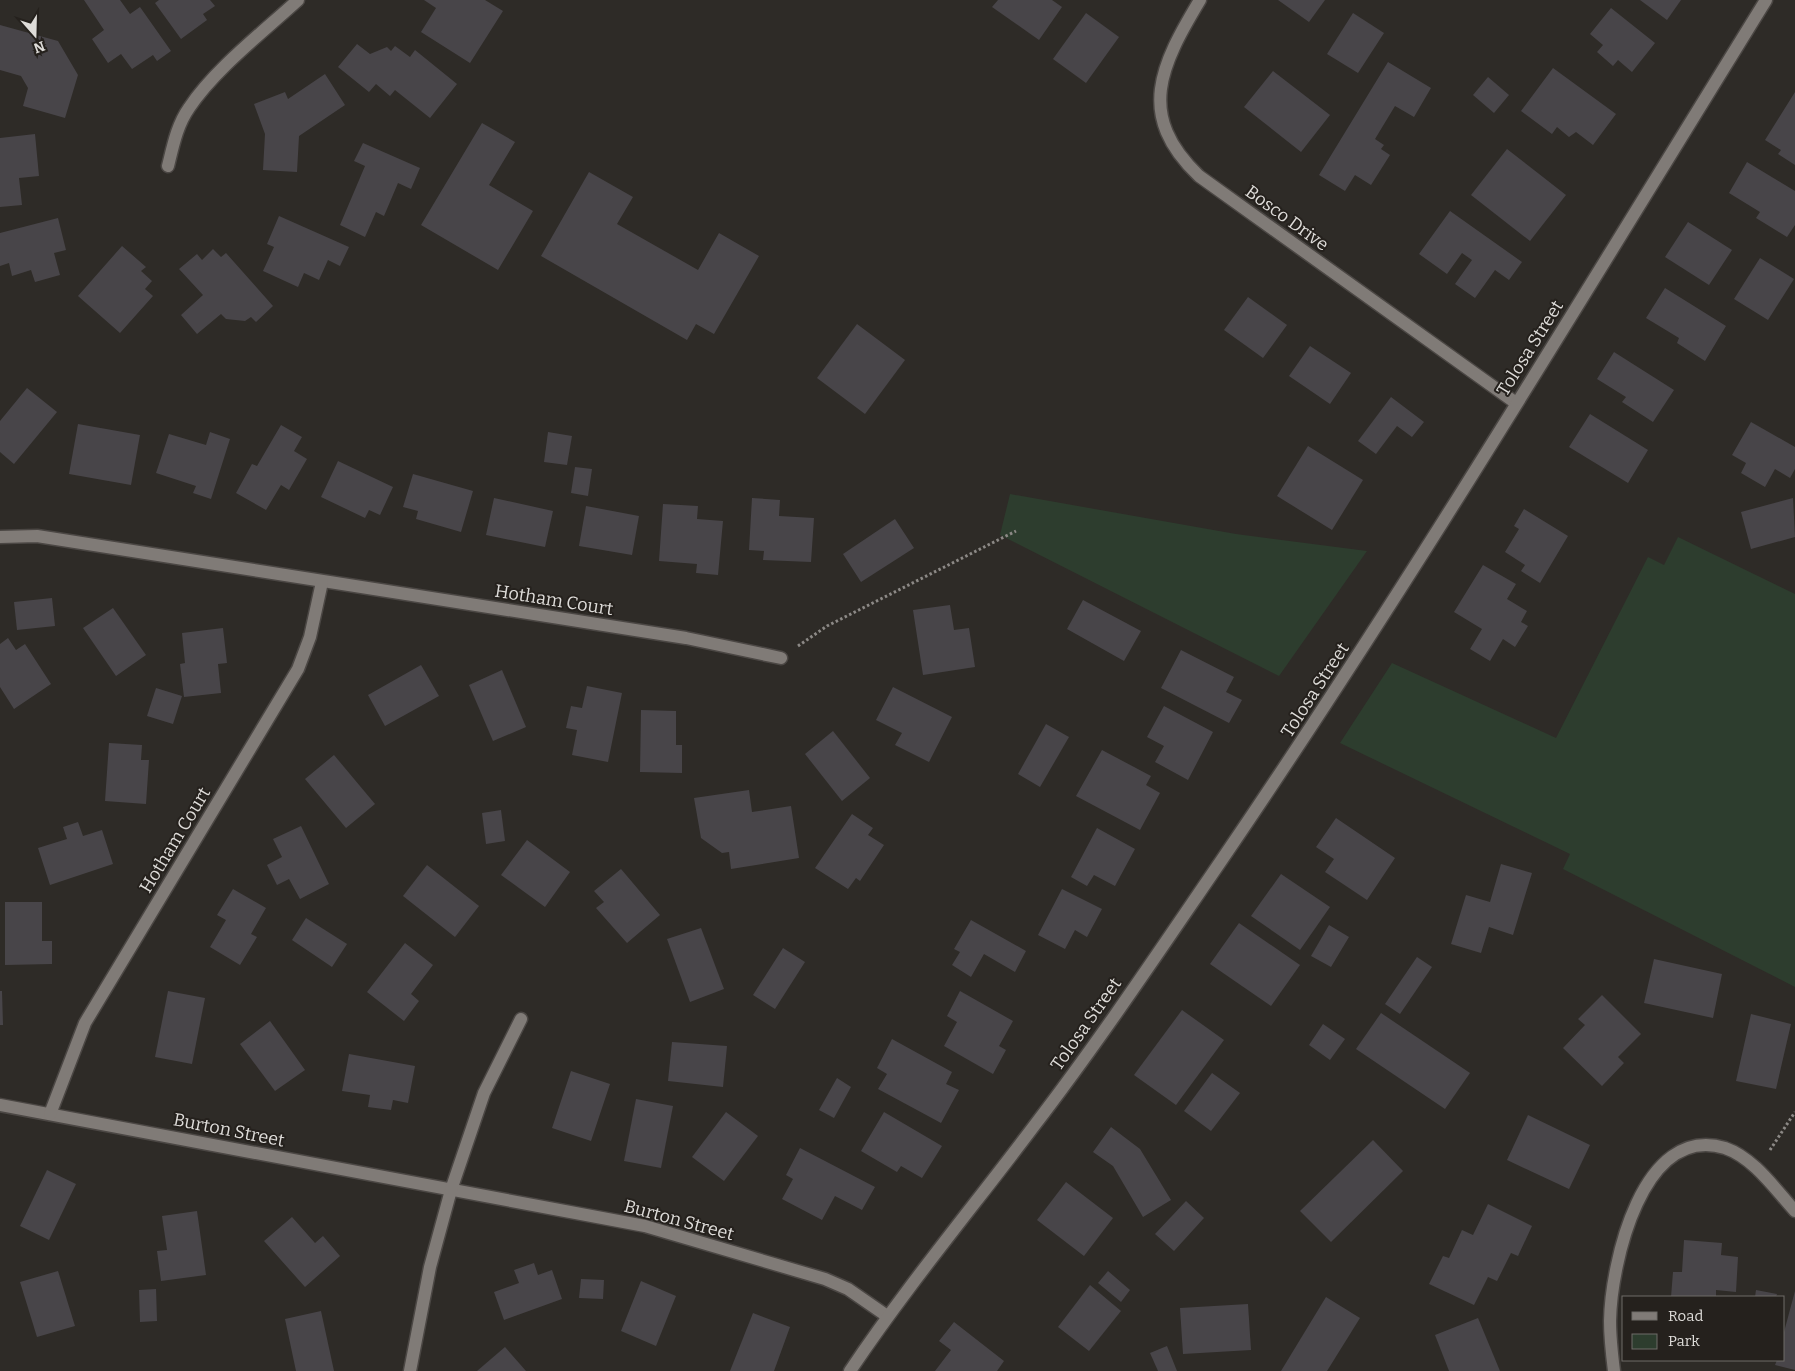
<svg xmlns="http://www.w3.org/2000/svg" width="1795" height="1371" font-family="Bitter,serif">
  <rect width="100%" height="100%" fill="#2e2b27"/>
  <g fill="#2d3d2e">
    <path d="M1010 494 1236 534 1367 551 1279 676 1000 535Z"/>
    <path d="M1678 537 1795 594V987L1563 869 1570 854 1340 743 1392 663 1556 738 1648 557 1664 565Z"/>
  </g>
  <g fill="#484549">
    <path d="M84 0H120L130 14 140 7 171 51 157 61 153 55 132 69 121 54 108 63 92 39 104 30Z"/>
    <path d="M159 0H210L215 6 203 14 207 20 181 39 155 3Z"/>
    <path d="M424 0H485L503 11 470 63 421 32 436 8Z"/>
    <path d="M998 0H1052L1062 7 1039 40 992 7Z"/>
    <path d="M1278 0H1325L1309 22Z"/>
    <path d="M1640 0H1681L1667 20Z"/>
    <path d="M1611 8 1655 43 1632 72 1618 60 1613 66 1597 52 1603 45 1590 34Z"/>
    <path d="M1086 13 1119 37 1086 83 1053 59Z"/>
    <path d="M1353 13 1384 33 1358 73 1327 54Z"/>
    <path d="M0 25 58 41 78 75 65 118 23 106 28 88 21 76 0 70Z"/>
    <path d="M357 44 370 54 387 47 391 51 395 46 410 57 415 50 457 84 430 118 395 90 390 96 376 84 369 92 338 67Z"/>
    <path d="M1388 62 1431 88 1414 117 1395 106 1375 139 1384 145 1381 149 1390 155 1371 185 1355 175 1345 191 1319 175Z"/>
    <path d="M1553 68 1616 114 1593 145 1576 132 1569 137 1557 127 1552 134 1521 111Z"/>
    <path d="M1273 71 1330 115 1301 152 1244 107Z"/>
    <path d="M325 74 345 105 299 136 297 172 263 170 265 134 254 104 285 92 288 99Z"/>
    <path d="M1488 77 1509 95 1494 113 1473 95Z"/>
    <path d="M1795 92V165L1778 154 1781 150 1765 140Z"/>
    <path d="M482 123 515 142 489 185 533 211 498 270 421 225Z"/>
    <path d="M35 134 39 176 19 178 22 205 0 207V138Z"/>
    <path d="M363 143 420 168 411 189 398 183 384 216 376 212 365 237 340 225 365 166 354 161Z"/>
    <path d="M1507 149 1566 195 1530 241 1471 195Z"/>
    <path d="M1747 162 1795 191V225L1787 237 1756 218 1760 212 1729 193Z"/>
    <path d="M589 172 633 197 617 224 698 270 719 233 759 256 714 334 696 324 687 340 541 256Z"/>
    <path d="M1450 211 1522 262 1509 280 1495 270 1475 298 1455 284 1472 260 1462 253 1447 274 1419 254Z"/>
    <path d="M279 216 349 247 340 266 328 260 319 280 304 273 298 287 263 271 274 247 267 244Z"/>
    <path d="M58 218 66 250 54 253 60 275 35 282 31 270 12 276 9 263 0 266V233Z"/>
    <path d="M1688 222 1732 250 1709 285 1665 257Z"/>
    <path d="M122 246 146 267 141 271 152 281 145 289 153 296 120 333 78 296Z"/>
    <path d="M213 249 221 257 226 253 273 306 256 322 251 317 245 321 226 319 221 314 197 334 181 315 203 295 179 269 197 254 202 260Z"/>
    <path d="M1760 258 1794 279 1768 320 1734 299Z"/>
    <path d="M1665 288 1726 326 1705 361 1677 343 1679 338 1646 318Z"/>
    <path d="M1248 297 1287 325 1263 358 1224 330Z"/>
    <path d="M857 324 905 360 865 414 817 378Z"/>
    <path d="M1310 346 1351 373 1330 404 1289 376Z"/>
    <path d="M1614 352 1674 390 1653 422 1622 402 1626 397 1597 379Z"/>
    <path d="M27 388 57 412 14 464 0 452V421Z"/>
    <path d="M1391 397 1424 422 1412 437 1397 426 1376 454 1358 441Z"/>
    <path d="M1590 414 1648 450 1628 483 1569 447Z"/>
    <path d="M1751 422 1795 447V469L1790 478 1775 469 1765 487 1741 473 1746 463 1732 455Z"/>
    <path d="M78 424 140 435 131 485 69 474Z"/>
    <path d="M281 425 302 437 294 451 307 459 289 490 281 485 266 510 236 493 252 464 257 466Z"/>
    <path d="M210 432 230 439 211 499 193 493 196 486 156 473 169 434 206 445Z"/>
    <path d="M548 432 572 436 567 465 544 462Z"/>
    <path d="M1308 446 1363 480 1332 530 1277 496Z"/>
    <path d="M338 461 393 487 380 515 369 510 365 518 321 497Z"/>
    <path d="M575 467 592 469 588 496 571 493Z"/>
    <path d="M413 474 473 491 461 532 416 519 418 511 403 507Z"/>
    <path d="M494 498 553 511 545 547 486 535Z"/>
    <path d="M752 498 780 500 779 516 814 518 811 562 763 560 764 551 749 550Z"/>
    <path d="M1793 498 1795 537 1751 549 1741 512Z"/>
    <path d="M663 504 698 506 697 519 723 521 718 575 696 573 697 564 659 561Z"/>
    <path d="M586 506 639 516 632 555 579 546Z"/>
    <path d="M1524 509 1568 536 1540 583 1521 571 1525 565 1505 552 1519 529 1514 526Z"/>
    <path d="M895 519 914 548 861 582 843 554Z"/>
    <path d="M1483 565 1516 584 1507 599 1527 611 1521 622 1528 626 1515 647 1503 639 1490 661 1470 649 1482 629 1454 612Z"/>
    <path d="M52 598 55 626 17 630 14 602Z"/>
    <path d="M1083 600 1141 631 1124 661 1067 629Z"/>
    <path d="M950 605 954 630 969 628 975 667 923 675 913 610Z"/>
    <path d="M113 608 146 655 116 676 83 628Z"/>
    <path d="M223 628 227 663 218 664 221 693 184 697 180 664 185 663 182 633Z"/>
    <path d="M8 638 16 650 25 644 51 684 14 709 0 687V644Z"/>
    <path d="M1181 650 1234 677 1226 692 1242 700 1229 723 1161 688Z"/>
    <path d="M421 665 439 696 385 726 368 695Z"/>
    <path d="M502 670 526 727 493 741 469 685Z"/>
    <path d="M587 686 622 693 608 762 572 755 577 730 566 728 571 706 582 708Z"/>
    <path d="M893 687 952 717 929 762 895 745 902 733 876 720Z"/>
    <path d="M156 688 182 696 173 724 147 716Z"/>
    <path d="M1164 706 1213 732 1188 780 1155 762 1164 746 1147 737Z"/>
    <path d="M641 710 676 711V745H682V773L640 772Z"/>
    <path d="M1046 724 1069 737 1040 787 1018 774Z"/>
    <path d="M833 731 870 778 842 801 805 754Z"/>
    <path d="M109 743 142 745 141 760H149L146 804 105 801Z"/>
    <path d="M1102 750 1151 776 1146 785 1160 793 1140 830 1076 796Z"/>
    <path d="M334 755 375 804 346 828 305 779Z"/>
    <path d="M749 790 752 812 791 806 799 858 731 869 729 852 722 853 701 838 694 798Z"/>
    <path d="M501 810 505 841 486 844 482 813Z"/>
    <path d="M852 814 873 828 868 835 884 845 860 881 856 878 848 889 815 868Z"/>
    <path d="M1336 818 1395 858 1367 900 1325 872 1334 859 1316 847Z"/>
    <path d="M78 822 83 836 102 830 113 864 50 885 38 848 67 839 63 827Z"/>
    <path d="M301 826 329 884 300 899 289 879 277 885 267 865 282 857 273 839Z"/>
    <path d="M1097 828 1135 849 1115 886 1094 875 1087 886 1071 877Z"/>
    <path d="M527 840 570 872 545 907 501 875Z"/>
    <path d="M1501 864 1532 873 1513 935 1489 927 1481 953 1451 944 1466 895 1490 902Z"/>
    <path d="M427 865 479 906 455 937 403 896Z"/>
    <path d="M621 869 660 915 627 943 596 908 604 902 594 891Z"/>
    <path d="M1281 874 1330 907 1300 950 1251 916Z"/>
    <path d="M233 889 266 908 251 934 257 937 240 965 210 947 226 920 217 915Z"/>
    <path d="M1062 889 1102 909 1087 937 1075 930 1065 949 1038 935Z"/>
    <path d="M5 902H42V941H52V964L5 965Z"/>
    <path d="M306 918 347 944 332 967 292 940Z"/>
    <path d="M971 920 1026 951 1015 972 984 954 971 977 952 965 960 952 954 949Z"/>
    <path d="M1239 923 1300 965 1271 1006 1210 964Z"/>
    <path d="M1329 925 1349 937 1331 967 1311 956Z"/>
    <path d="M701 928 724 989 690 1002 667 939Z"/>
    <path d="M405 943 433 965 411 994 419 1001 404 1021 367 992Z"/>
    <path d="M783 948 805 962 775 1009 753 995Z"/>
    <path d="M1417 957 1432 967 1400 1014 1385 1004Z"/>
    <path d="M1654 959 1722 974 1713 1018 1644 1003Z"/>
    <path d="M0 991H2L3 1025H0Z"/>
    <path d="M168 991 205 998 192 1064 155 1057Z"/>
    <path d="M960 991 1013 1021 999 1046 1006 1050 993 1074 944 1046 957 1022 947 1016Z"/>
    <path d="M1602 995 1641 1034 1618 1057 1624 1063 1602 1086 1563 1048 1585 1025 1578 1019Z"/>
    <path d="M1182 1010 1224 1040 1176 1105 1134 1075Z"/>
    <path d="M1381 1013 1470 1073 1445 1109 1356 1049Z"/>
    <path d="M1751 1014 1791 1024 1776 1089 1736 1081Z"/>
    <path d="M270 1021 305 1070 275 1091 240 1044Z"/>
    <path d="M1323 1024 1345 1039 1330 1060 1309 1045Z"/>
    <path d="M892 1039 952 1072 946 1084 959 1090 941 1123 878 1089 887 1074 877 1068Z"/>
    <path d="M672 1042 727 1046 723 1087 668 1081Z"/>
    <path d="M349 1054 415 1066 408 1103 393 1100 391 1110 368 1107 370 1095 342 1091Z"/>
    <path d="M571 1071 610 1084 591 1141 552 1128Z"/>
    <path d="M1212 1073 1240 1093 1211 1131 1184 1111Z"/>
    <path d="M837 1078 851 1087 834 1118 819 1110Z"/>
    <path d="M636 1099 673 1106 661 1168 624 1161Z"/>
    <path d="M726 1112 758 1136 724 1181 692 1157Z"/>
    <path d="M884 1112 942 1146 922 1178 901 1166 897 1172 861 1151Z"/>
    <path d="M1528 1115 1590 1145 1569 1189 1507 1160Z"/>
    <path d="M1111 1127 1140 1149 1171 1200 1143 1217 1113 1166 1093 1152Z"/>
    <path d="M1373 1140 1403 1171 1331 1242 1300 1211Z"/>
    <path d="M800 1148 875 1187 862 1210 835 1196 822 1220 782 1199 793 1179 786 1175Z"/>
    <path d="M47 1170 76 1184 49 1240 20 1226Z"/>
    <path d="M1066 1182 1113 1218 1084 1256 1037 1220Z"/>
    <path d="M1186 1201 1204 1218 1174 1251 1155 1234Z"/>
    <path d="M1488 1204 1532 1226 1518 1256 1511 1253 1497 1281 1488 1277 1474 1305 1429 1284 1443 1256 1449 1258 1462 1230 1473 1235Z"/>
    <path d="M197 1211 206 1275 161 1281 157 1251 167 1250 162 1216Z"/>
    <path d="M292 1217 315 1243 323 1236 340 1256 305 1287 264 1241Z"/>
    <path d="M1684 1240 1722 1243 1721 1255 1738 1257 1736 1292 1716 1290V1297H1671L1673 1272H1682Z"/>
    <path d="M534 1263 538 1275 552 1270 562 1299 504 1320 494 1292 519 1283 514 1270Z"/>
    <path d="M58 1271 75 1326 37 1337 20 1282Z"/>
    <path d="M1108 1271 1130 1290 1121 1302 1098 1283Z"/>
    <path d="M581 1279 604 1280 603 1299 579 1298Z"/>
    <path d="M641 1281 676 1296 656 1346 621 1331Z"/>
    <path d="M1090 1285 1121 1311 1089 1351 1058 1327Z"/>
    <path d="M156 1289 157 1321 140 1322 139 1290Z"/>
    <path d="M1756 1290 1777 1294 1776 1297H1755Z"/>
    <path d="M1795 1291V1370L1775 1365 1777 1360H1784V1332Z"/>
    <path d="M1326 1297 1360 1318 1327 1371H1281Z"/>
    <path d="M1248 1304 1251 1350 1183 1354 1180 1308Z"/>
    <path d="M321 1311 334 1371H296L285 1319Z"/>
    <path d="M753 1313 790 1327 774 1371H730Z"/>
    <path d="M1478 1318 1500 1371H1449L1435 1335Z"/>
    <path d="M954 1322 1004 1361 997 1371H935L951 1350 939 1341Z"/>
    <path d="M1167 1346 1177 1371H1158L1150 1353Z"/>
    <path d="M505 1347 526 1371H477Z"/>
  </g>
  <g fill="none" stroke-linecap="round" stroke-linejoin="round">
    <defs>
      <g id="street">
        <path d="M1200 0C1161 65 1135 115 1199 176L1516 403"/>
        <path d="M168 166C173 146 177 125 189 108 214 70 263 32 298 0"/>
        <path d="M0 537 37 536 686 638 781 658"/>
        <path d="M0 1105 645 1226 825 1279 848 1289 887 1316"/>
        <path d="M50 1114 85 1023 298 669 310 637 322 582"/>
        <path d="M410 1371 430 1267 451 1190 484 1093 521 1019"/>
        <path d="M850 1371C907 1286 973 1207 1034 1126 1100 1040 1160 950 1221 861 1412 581 1587 289 1766 0"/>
        <path d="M1614 1371C1612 1355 1610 1338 1610 1321 1611 1264 1642 1123 1725 1148 1754 1158 1775 1189 1795 1211"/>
      </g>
    </defs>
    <use href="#street" stroke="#4b4744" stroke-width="15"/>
    <g stroke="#8c8986" stroke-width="3" stroke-dasharray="2.5 2.5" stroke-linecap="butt">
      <path d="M798 646 827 626 1016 531"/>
      <path d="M1770 1150 1795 1112"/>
    </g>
    <use href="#street" stroke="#807b77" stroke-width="12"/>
  </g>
  <g text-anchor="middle" stroke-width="4" stroke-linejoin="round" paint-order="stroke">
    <g font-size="18" fill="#dedcd9" stroke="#25211d">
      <text transform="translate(1287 218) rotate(36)" y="6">Bosco Drive</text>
      <text transform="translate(1530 348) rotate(-58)" y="6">Tolosa Street</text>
      <text transform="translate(554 600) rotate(9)" y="6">Hotham Court</text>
      <text transform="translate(1315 690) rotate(-57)" y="6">Tolosa Street</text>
      <text transform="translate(175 840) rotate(-59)" y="6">Hotham Court</text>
      <text transform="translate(1086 1024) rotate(-55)" y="6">Tolosa Street</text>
      <text transform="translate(229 1130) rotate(11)" y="6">Burton Street</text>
      <text transform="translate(679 1220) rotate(15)" y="6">Burton Street</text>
    </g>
  </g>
  <rect x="1622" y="1296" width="162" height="65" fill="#25211d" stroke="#6f6c68"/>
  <rect x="1632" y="1312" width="25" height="8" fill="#807b77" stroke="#6f6c68"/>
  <text x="1668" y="1321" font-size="15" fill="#dedcd9">Road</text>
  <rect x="1632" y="1334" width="25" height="15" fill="#2d3d2e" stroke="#6f6c68"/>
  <text x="1668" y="1346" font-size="15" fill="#dedcd9">Park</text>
  <g transform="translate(35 35) rotate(160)" stroke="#25211d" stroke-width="4" paint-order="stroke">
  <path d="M0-4L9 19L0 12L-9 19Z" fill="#dedcd9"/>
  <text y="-8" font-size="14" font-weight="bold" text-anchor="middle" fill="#dedcd9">N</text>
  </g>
</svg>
